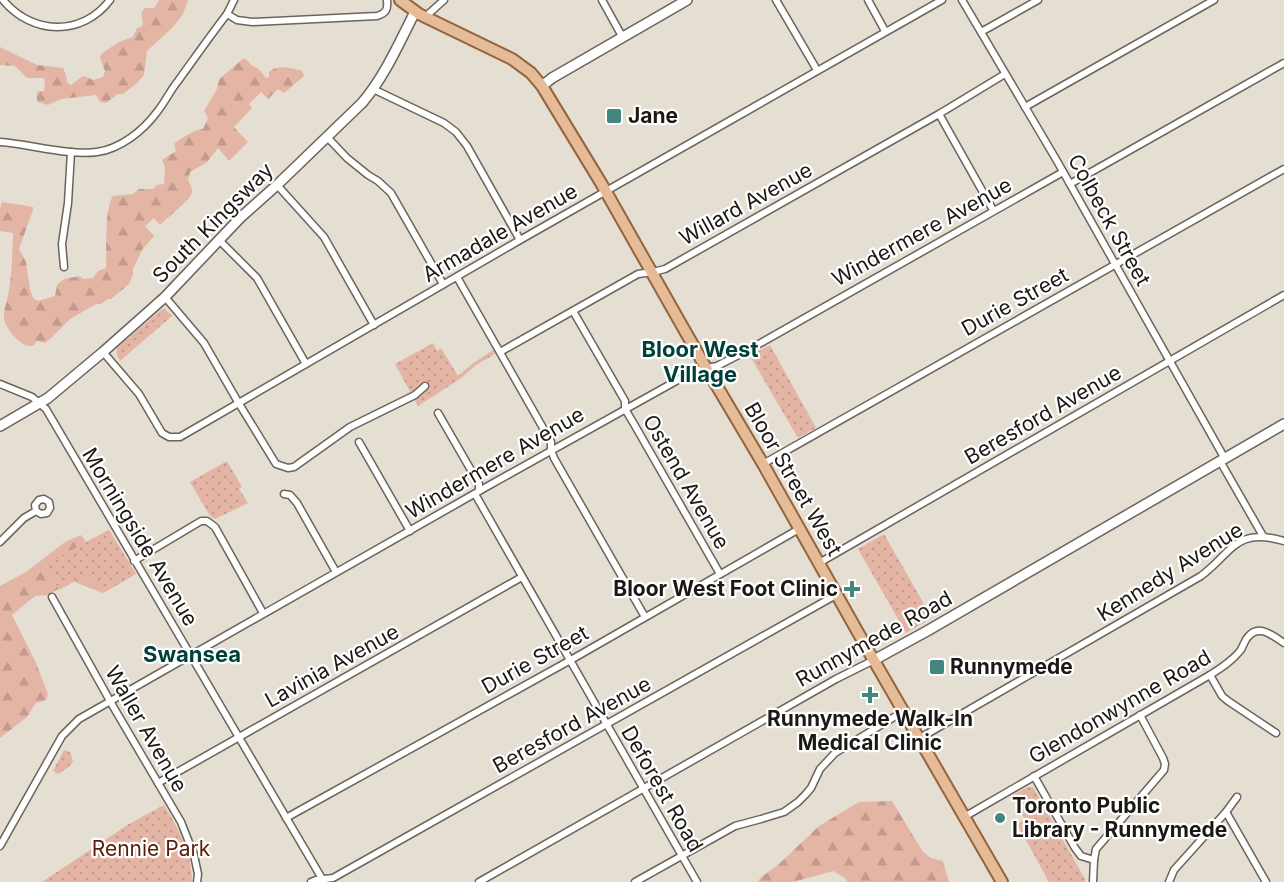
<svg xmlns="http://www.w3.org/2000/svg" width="1284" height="882" font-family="Inter,sans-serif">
  <defs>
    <pattern id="forest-firs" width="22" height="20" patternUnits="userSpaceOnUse" patternTransform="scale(1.5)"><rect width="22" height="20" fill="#e4b5a5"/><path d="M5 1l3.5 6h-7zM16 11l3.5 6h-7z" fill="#c39b8d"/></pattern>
    <pattern id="park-dots" width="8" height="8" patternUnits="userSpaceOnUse" patternTransform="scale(1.5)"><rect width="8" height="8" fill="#e4b5a5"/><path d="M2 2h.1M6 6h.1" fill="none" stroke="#c39b8d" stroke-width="1.8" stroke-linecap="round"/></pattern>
  </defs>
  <rect width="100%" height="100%" fill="#e5ded3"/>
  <g fill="url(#forest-firs)">
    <path d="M159 0H188L183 14 173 27 147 51 144 75 136 84 123 94H118L106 103 100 102 96 95 61 99 48 105 38 102C36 98 36 95 38 91H44L45 79 43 78H27L15 66 0 65V47L37 65 63 68 66 75 67 82 71 85 83 76 94 80 103 77 105 71 100 58 101 54 119 42 133 37 137 28 141 27 143 24 141 13 145 8H154Z"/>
    <path d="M244 58 248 61 252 66C259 67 262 73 266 78L269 77V72C278 64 291 68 302 71L304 76 284 93 278 89 268 99 261 92 249 104 252 108 234 127 248 142 229 161 218 148 207 162 190 172 188 180C190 184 193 189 192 193 188 202 167 218 160 225L154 218 145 226 154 236 142 250 133 269V275L129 284 111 299H108L101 304H96L70 319 50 339 45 343 37 341 33 346C21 348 7 330 4 319 3 310 8 299 9 290 12 273 12 255 13 238V233L0 231V209L2 202 33 207V210L19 249 26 262 30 289 33 298 38 301 55 296 57 285 64 279 80 276 83 279 93 278 98 271 106 268C107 251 104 209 113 196L133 194 139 189H153L157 185 164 184C164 176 167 167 162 160L176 151 174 144C180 139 195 129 203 129L208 118 204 111 217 89 219 79Z"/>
    <path d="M109 530 136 574 103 593 72 581 48 595 35 596 12 615 36 663 48 694 46 700 36 703 27 717 0 738V586L26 572 65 542 81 535 86 542Z"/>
    <path d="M892 801 923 852 931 858 943 861 949 882H847L845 878 833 871 793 882H758L760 878 779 864 819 826 859 802Z"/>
  </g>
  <g fill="url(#park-dots)">
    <path d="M163 309H165L172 316 120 361 117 355V348L161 310Z"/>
    <path d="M433 343 437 351 441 348 458 376 472 364 493 350 495 354 476 365 460 379 418 406 395 364Z"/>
    <path d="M770 345 816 428 798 438 750 356Z"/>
    <path d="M227 461 242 487 239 489 248 503 215 519 210 516 190 482Z"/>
    <path d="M109 530 136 574 103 593 91 572 59 590 46 564Z"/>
    <path d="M884 534 932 618 906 633 858 549Z"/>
    <path d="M64 750 70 752 73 761 69 767 58 774 53 771Z"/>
    <path d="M1028 787H1033L1085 879V882H1049L1017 824 1025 819 1011 796Z"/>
    <path d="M164 805C179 830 191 851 192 882H42L129 824Z"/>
  </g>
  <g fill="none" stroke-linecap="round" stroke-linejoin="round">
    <defs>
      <g id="street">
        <path d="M3 0C32 35 82 37 110 0"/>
        <path d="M602 0 623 38"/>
        <path d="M776 0 817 70"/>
        <path d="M868 0 885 31"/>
        <path d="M962 0 1057 161 1225 459"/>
        <path d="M227 14 237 20 252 22 377 16C386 13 388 10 387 0"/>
        <path d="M425 17 444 0"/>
        <path d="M981 32 1038 0"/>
        <path d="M373 89 444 123 456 132 467 146 520 240"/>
        <path d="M1025 107 1214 0"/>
        <path d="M939 114 993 210"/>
        <path d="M327 137 347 158 368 175 378 181 391 193 443 284"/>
        <path d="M0 142C29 144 69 156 97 152 120 149 143 131 157 112 165 102 170 91 178 81 194 59 210 36 227 14L234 0"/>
        <path d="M1070 184 1284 63"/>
        <path d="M277 185 324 237 374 325"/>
        <path d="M219 240 257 278 306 364"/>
        <path d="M64 267 62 244 68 203 71 152"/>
        <path d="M457 277 551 442V450L554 458 645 617"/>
        <path d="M165 297 204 343 238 402 276 464 288 468 294 467 350 427 415 395 425 386"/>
        <path d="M573 311 625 401V409L634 424 720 574"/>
        <path d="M103 352 139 394 162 433 169 437H180L520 240 942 0"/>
        <path d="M500 352 638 274 653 272 665 269 939 114 1005 74"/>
        <path d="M0 384 32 397 46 409 324 882"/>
        <path d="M438 413 479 484V491"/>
        <path d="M359 442 410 531"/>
        <path d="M1220 461 1263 536"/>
        <path d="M763 464 1284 169"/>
        <path d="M284 494 290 495 297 503 336 572"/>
        <path d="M475 494 697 882"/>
        <path d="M0 542 24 518 36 511 41 514 47 513 50 508 49 502 44 499 39 500 35 505 36 511"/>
        <path d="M134 561 201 521H207L215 527 263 613"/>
        <path d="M819 563 1284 295"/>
        <path d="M52 597 114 708 181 822 194 855 198 874 197 882"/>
        <path d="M1210 675 1222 696 1228 701 1276 733"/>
        <path d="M920 738 1201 576C1233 552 1235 527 1284 541"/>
        <path d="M1034 776 1075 848 1081 856 1094 860"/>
        <path d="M158 783 522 577"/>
        <path d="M1226 812 1266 882"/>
        <path d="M964 817 1210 675C1221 668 1232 661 1240 651 1243 647 1244 642 1247 638 1258 623 1272 635 1284 643"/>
        <path d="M286 818 576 657 799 529"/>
        <path d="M0 846 62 736 79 719 488 486 694 371 717 366 750 349 1063 172"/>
        <path d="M311 882 316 880 333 878 836 595"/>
        <path d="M479 882 836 679 874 660"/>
        <path d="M635 882 735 826 761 819 784 812 798 802 805 795 811 788 820 769 835 753 904 711"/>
        <path d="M1093 882 1094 860 1096 849 1164 770 1165 764 1163 758 1140 715"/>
        <path d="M1169 882 1174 870 1226 812 1237 797"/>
      </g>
      <g id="secondary">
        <path d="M542 86 552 78 687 0"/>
        <path d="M0 426 48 398 103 352 165 297 240 218 277 185 362 103C385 76 399 43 415 12"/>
        <path d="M874 660 927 631 1284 424"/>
      </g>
      <path id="primary" d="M400 0 419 14 512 59 531 73 542 86 601 183 702 361 763 464 869 652 1002 882"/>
    </defs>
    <use href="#street" stroke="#6a645a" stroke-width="9"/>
    <use href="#secondary" stroke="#6a645a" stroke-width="12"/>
    <use href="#primary" stroke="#94653c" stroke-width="14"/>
    <use href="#street" stroke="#fff" stroke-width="6"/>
    <use href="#secondary" stroke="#fff" stroke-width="9"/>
    <use href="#primary" stroke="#e6bb97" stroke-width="10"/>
  </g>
  <g fill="#41877e" stroke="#fff" stroke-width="2">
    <rect x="606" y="108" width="16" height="16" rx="3"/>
    <path d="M849 580h6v6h6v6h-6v6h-6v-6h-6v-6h6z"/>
    <rect x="929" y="659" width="16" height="16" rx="3"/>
    <path d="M867 686h6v6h6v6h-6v6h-6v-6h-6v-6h6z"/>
    <circle cx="1000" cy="818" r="6"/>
  </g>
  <g text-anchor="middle" stroke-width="4.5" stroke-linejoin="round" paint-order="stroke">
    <g font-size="21" font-weight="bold" fill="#1c1915" stroke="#fff" text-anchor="start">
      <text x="628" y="123">Jane</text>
      <text x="838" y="596" text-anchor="end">Bloor West Foot Clinic</text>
      <text x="950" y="674">Runnymede</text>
      <text x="870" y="726" text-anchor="middle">Runnymede Walk-In<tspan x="870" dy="24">Medical Clinic</tspan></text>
      <text x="1012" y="813">Toronto Public<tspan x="1012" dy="24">Library - Runnymede</tspan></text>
    </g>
    <g font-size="21" fill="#1c1915" stroke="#fff">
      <text transform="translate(746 204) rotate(-29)" y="7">Willard Avenue</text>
      <text transform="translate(1109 220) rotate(61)" y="7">Colbeck Street</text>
      <text transform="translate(213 223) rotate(-45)" y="7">South Kingsway</text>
      <text transform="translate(922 232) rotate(-29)" y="7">Windermere Avenue</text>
      <text transform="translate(500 233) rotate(-30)" y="7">Armadale Avenue</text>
      <text transform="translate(1015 302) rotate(-29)" y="7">Durie Street</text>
      <text transform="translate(1043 415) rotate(-30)" y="7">Beresford Avenue</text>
      <text transform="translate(495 463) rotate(-30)" y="7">Windermere Avenue</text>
      <text transform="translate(793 479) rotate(60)" y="7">Bloor Street West</text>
      <text transform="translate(686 482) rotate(60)" y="7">Ostend Avenue</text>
      <text transform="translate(140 537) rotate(59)" y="7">Morningside Avenue</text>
      <text transform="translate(1170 572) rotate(-32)" y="7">Kennedy Avenue</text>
      <text transform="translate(874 639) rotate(-29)" y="7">Runnymede Road</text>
      <text transform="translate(535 660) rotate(-29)" y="7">Durie Street</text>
      <text transform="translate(332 666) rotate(-29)" y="7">Lavinia Avenue</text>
      <text transform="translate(1120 707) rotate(-30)" y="7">Glendonwynne Road</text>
      <text transform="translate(572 725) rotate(-29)" y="7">Beresford Avenue</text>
      <text transform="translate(146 729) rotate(60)" y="7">Waller Avenue</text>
      <text transform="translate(662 789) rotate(60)" y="7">Deforest Road</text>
    </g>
    <g font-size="21" fill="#5c1e07" stroke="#fff">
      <text x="151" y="856">Rennie Park</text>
    </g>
    <g font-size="22" font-weight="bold" fill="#00403a" stroke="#fff">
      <text x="700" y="357">Bloor West<tspan x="700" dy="25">Village</tspan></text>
      <text x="192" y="662">Swansea</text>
    </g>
  </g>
</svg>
